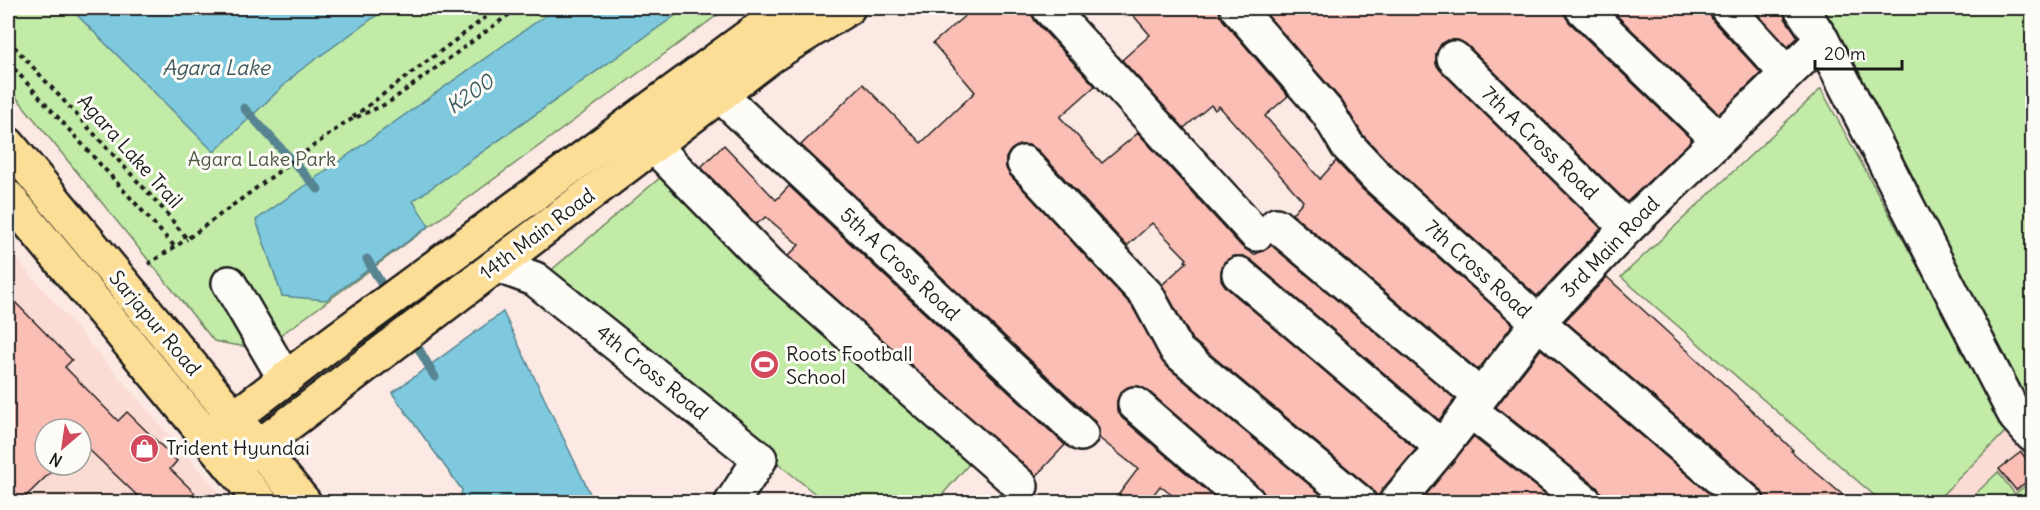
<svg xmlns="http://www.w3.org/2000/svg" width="2040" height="510" font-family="Delius,sans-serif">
  <rect width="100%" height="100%" fill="#fce9e3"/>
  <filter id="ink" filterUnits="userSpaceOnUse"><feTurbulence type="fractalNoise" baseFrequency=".0167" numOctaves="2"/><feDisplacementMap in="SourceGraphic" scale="12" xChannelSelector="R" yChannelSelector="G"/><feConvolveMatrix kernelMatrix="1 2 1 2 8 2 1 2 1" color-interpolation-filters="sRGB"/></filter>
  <g filter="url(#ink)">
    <g fill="#fbdcd5" fill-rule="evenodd">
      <path d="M8 249 227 502H8ZM45 429H81V465H45Z"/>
      <path d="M2032 396V502H1935L2007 430Z"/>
    </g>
    <g fill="#c2eba7" stroke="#6f8462" stroke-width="1.5">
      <path d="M8 8H727L295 325C258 350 258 350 214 341L8 87Z"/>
      <path d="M1822 8H2032V396L2028 401Z"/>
      <path d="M1821 89 2007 430 1935 502H1882L1621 277Z"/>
      <path d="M662 176 975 457 936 502H825L548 273Z"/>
      <path d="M1998 472 2015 494 2032 480V502H1967Z"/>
    </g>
    <g fill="#7ec9de" stroke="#578490" stroke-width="1.5">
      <path d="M70 8H387L298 72 214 152Z"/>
      <path d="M556 8H686L413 201 429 226 326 300 282 296 256 220Z"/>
      <path d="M503 312 594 502H459L462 490 392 393Z"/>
    </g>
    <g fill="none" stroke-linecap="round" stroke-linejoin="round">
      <g stroke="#578490" stroke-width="9">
        <path d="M244 108 318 189"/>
        <path d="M367 259 435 377"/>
      </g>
    </g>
    <g fill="#fabeb5" stroke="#1c1c1c" stroke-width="1.5">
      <path d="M974 8H1031V13L1035 21 1095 86 1060 117 1102 163 1138 133 1242 247 1254 255 1268 248 1271 245 1455 399 1439 420 1251 260 1243 256H1233L1224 262 1221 271V280L1227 288 1416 449 1382 490 1378 502 1376 495 1371 488 1192 339 1162 285 1187 262 1185 261 1187 259 1152 223 1127 246 1038 150 1029 145H1019L1011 150 1006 158V168L1010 175 1132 306 1165 365 1330 502H1266L1265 495 1260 488 1147 390 1138 386 1128 387 1121 392 1117 401V410L1122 418 1220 502H1181L1160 486 1148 502H1113L1138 469 1099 438V428L1094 420 801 145 863 84 921 143 975 92 933 43Z"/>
      <path d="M1127 8H1219L1223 20 1288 96 1265 116 1320 179 1336 161 1363 190 1513 324 1478 370 1292 214 1303 201 1219 106 1215 110 1211 105 1184 128 1122 60 1150 35Z"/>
      <path d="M1261 8H1564V14L1569 22 1692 140 1627 202 1467 45 1458 40H1448L1441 44 1436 54V64L1441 71 1601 228 1537 296 1389 163 1362 134 1342 101Z"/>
      <path d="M1609 8H1709V13L1713 21 1761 73 1719 114Z"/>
      <path d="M1752 8H1783L1785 18 1798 37 1788 47Z"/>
      <path d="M724 145 776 200 789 186 1065 445 1036 476 788 256 799 245 766 217 756 224 701 167Z"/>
      <path d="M1607 277 1734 393 1793 450 1791 451 1851 502H1765L1764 495 1759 488 1565 321Z"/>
      <path d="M8 295 72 360 65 367 118 421 127 412 177 461 170 469 204 502H144L81 442V429H45V465H58L20 502H8Z"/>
      <path d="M1541 349 1719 502H1603L1602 495 1597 487 1496 407Z"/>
      <path d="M1473 437 1556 502H1420Z"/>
      <path d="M2021 452 2032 467V477L2016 490 1999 469Z"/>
    </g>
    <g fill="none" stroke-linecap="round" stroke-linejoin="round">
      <defs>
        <g id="minor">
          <path d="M1049 8 1256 234"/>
          <path d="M1237 8 1328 113 1347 145 1376 176 1538 322 1747 502"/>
          <path d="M1582 8 1718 139"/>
          <path d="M1727 8 1786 73"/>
          <path d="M1801 8 1822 40 2016 417 2032 435"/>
          <path d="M1454 58 1627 228"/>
          <path d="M720 95 1081 434"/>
          <path d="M653 145 770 265 1021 486"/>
          <path d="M1024 163 1147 295 1177 351 1359 502"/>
          <path d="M1276 225 1480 396"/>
          <path d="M496 265 535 279 760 459 732 502"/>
          <path d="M1239 274 1442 447"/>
          <path d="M229 283 285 379"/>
          <path d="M1135 404 1248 502"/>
          <path d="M1470 410 1585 502"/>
          <path d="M1396 502 1442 447 1538 322 1627 228 1822 40"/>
        </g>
        <g id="major">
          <path d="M8 144 304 502"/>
          <path d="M8 197 261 502"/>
          <path d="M208 438 333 342 753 33 792 8"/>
          <path d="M232 467 771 56 848 8"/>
        </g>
      </defs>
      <use href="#minor" stroke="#1c1c1c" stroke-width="38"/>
      <use href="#major" stroke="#1c1c1c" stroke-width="38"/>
      <g stroke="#1c1c1c" stroke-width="4" stroke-dasharray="4.5 4.5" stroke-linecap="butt">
        <path d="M8 40 163 209 187 239 346 122 388 103 518 8"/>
        <path d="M8 62 174 246"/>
        <path d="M353 117 498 8"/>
        <path d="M148 264 187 239"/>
      </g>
      <use href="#minor" stroke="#fdfcf7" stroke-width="33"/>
      <use href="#major" stroke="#fdde96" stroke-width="33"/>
    </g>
  </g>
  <defs>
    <symbol id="stadium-disc" viewBox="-11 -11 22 22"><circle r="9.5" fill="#d1495b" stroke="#fdfcf7"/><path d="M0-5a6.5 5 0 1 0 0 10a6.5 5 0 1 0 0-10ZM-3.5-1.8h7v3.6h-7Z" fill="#fff"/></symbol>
    <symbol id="shop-disc" viewBox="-11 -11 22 22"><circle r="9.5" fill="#d1495b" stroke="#fdfcf7"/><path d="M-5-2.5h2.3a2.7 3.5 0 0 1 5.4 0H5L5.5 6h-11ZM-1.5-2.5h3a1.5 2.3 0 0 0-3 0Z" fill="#fff"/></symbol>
  </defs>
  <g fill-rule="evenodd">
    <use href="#stadium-disc" x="748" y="348" width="33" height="33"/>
    <use href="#shop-disc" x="128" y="432" width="33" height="33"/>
  </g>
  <g text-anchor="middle" stroke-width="6" stroke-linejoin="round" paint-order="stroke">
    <g font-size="20" fill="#1c1c1c" stroke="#fdfcf7">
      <text transform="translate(1540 143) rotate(44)" y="7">7th A Cross Road</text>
      <text transform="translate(130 151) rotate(48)" y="7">Agara Lake Trail</text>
      <text transform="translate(537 234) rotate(-37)" y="7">14th Main Road</text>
      <text transform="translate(1610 247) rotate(-46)" y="7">3rd Main Road</text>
      <text transform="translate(900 264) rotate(43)" y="7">5th A Cross Road</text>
      <text transform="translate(1478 269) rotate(42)" y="7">7th Cross Road</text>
      <text transform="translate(155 323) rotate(50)" y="7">Sarjapur Road</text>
      <text transform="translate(652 372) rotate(39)" y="7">4th Cross Road</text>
    </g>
    <g font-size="20" fill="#4e5a46" stroke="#fdfcf7">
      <text x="262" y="166">Agara Lake Park</text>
    </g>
    <g font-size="20" fill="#1c1c1c" stroke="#fdfcf7" text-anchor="start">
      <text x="786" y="361">Roots Football<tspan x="786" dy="23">School</tspan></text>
      <text x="166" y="455">Trident Hyundai</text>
    </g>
    <g font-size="21" font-style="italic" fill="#3e5960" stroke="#fdfcf7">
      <text x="216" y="75">Agara Lake</text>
      <text transform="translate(470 94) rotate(-35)" y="7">K200</text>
    </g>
  </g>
  <rect width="2040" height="510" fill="none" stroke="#fdfcf7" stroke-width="30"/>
  <rect x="15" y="15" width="2010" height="480" fill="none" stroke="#1c1c1c" stroke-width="2" filter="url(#ink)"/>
  <g transform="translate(63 447) rotate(209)"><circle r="28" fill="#fdfcf7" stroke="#a3a29f" stroke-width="1.5"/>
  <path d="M0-4.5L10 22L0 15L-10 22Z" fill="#d1495b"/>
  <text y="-9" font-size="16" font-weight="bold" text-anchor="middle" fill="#1c1c1c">N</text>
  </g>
  <path d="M1815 60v9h87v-9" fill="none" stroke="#1c1c1c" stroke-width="3"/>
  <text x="1824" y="60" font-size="18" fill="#1c1c1c" stroke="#fdfcf7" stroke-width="4.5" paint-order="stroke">20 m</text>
</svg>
